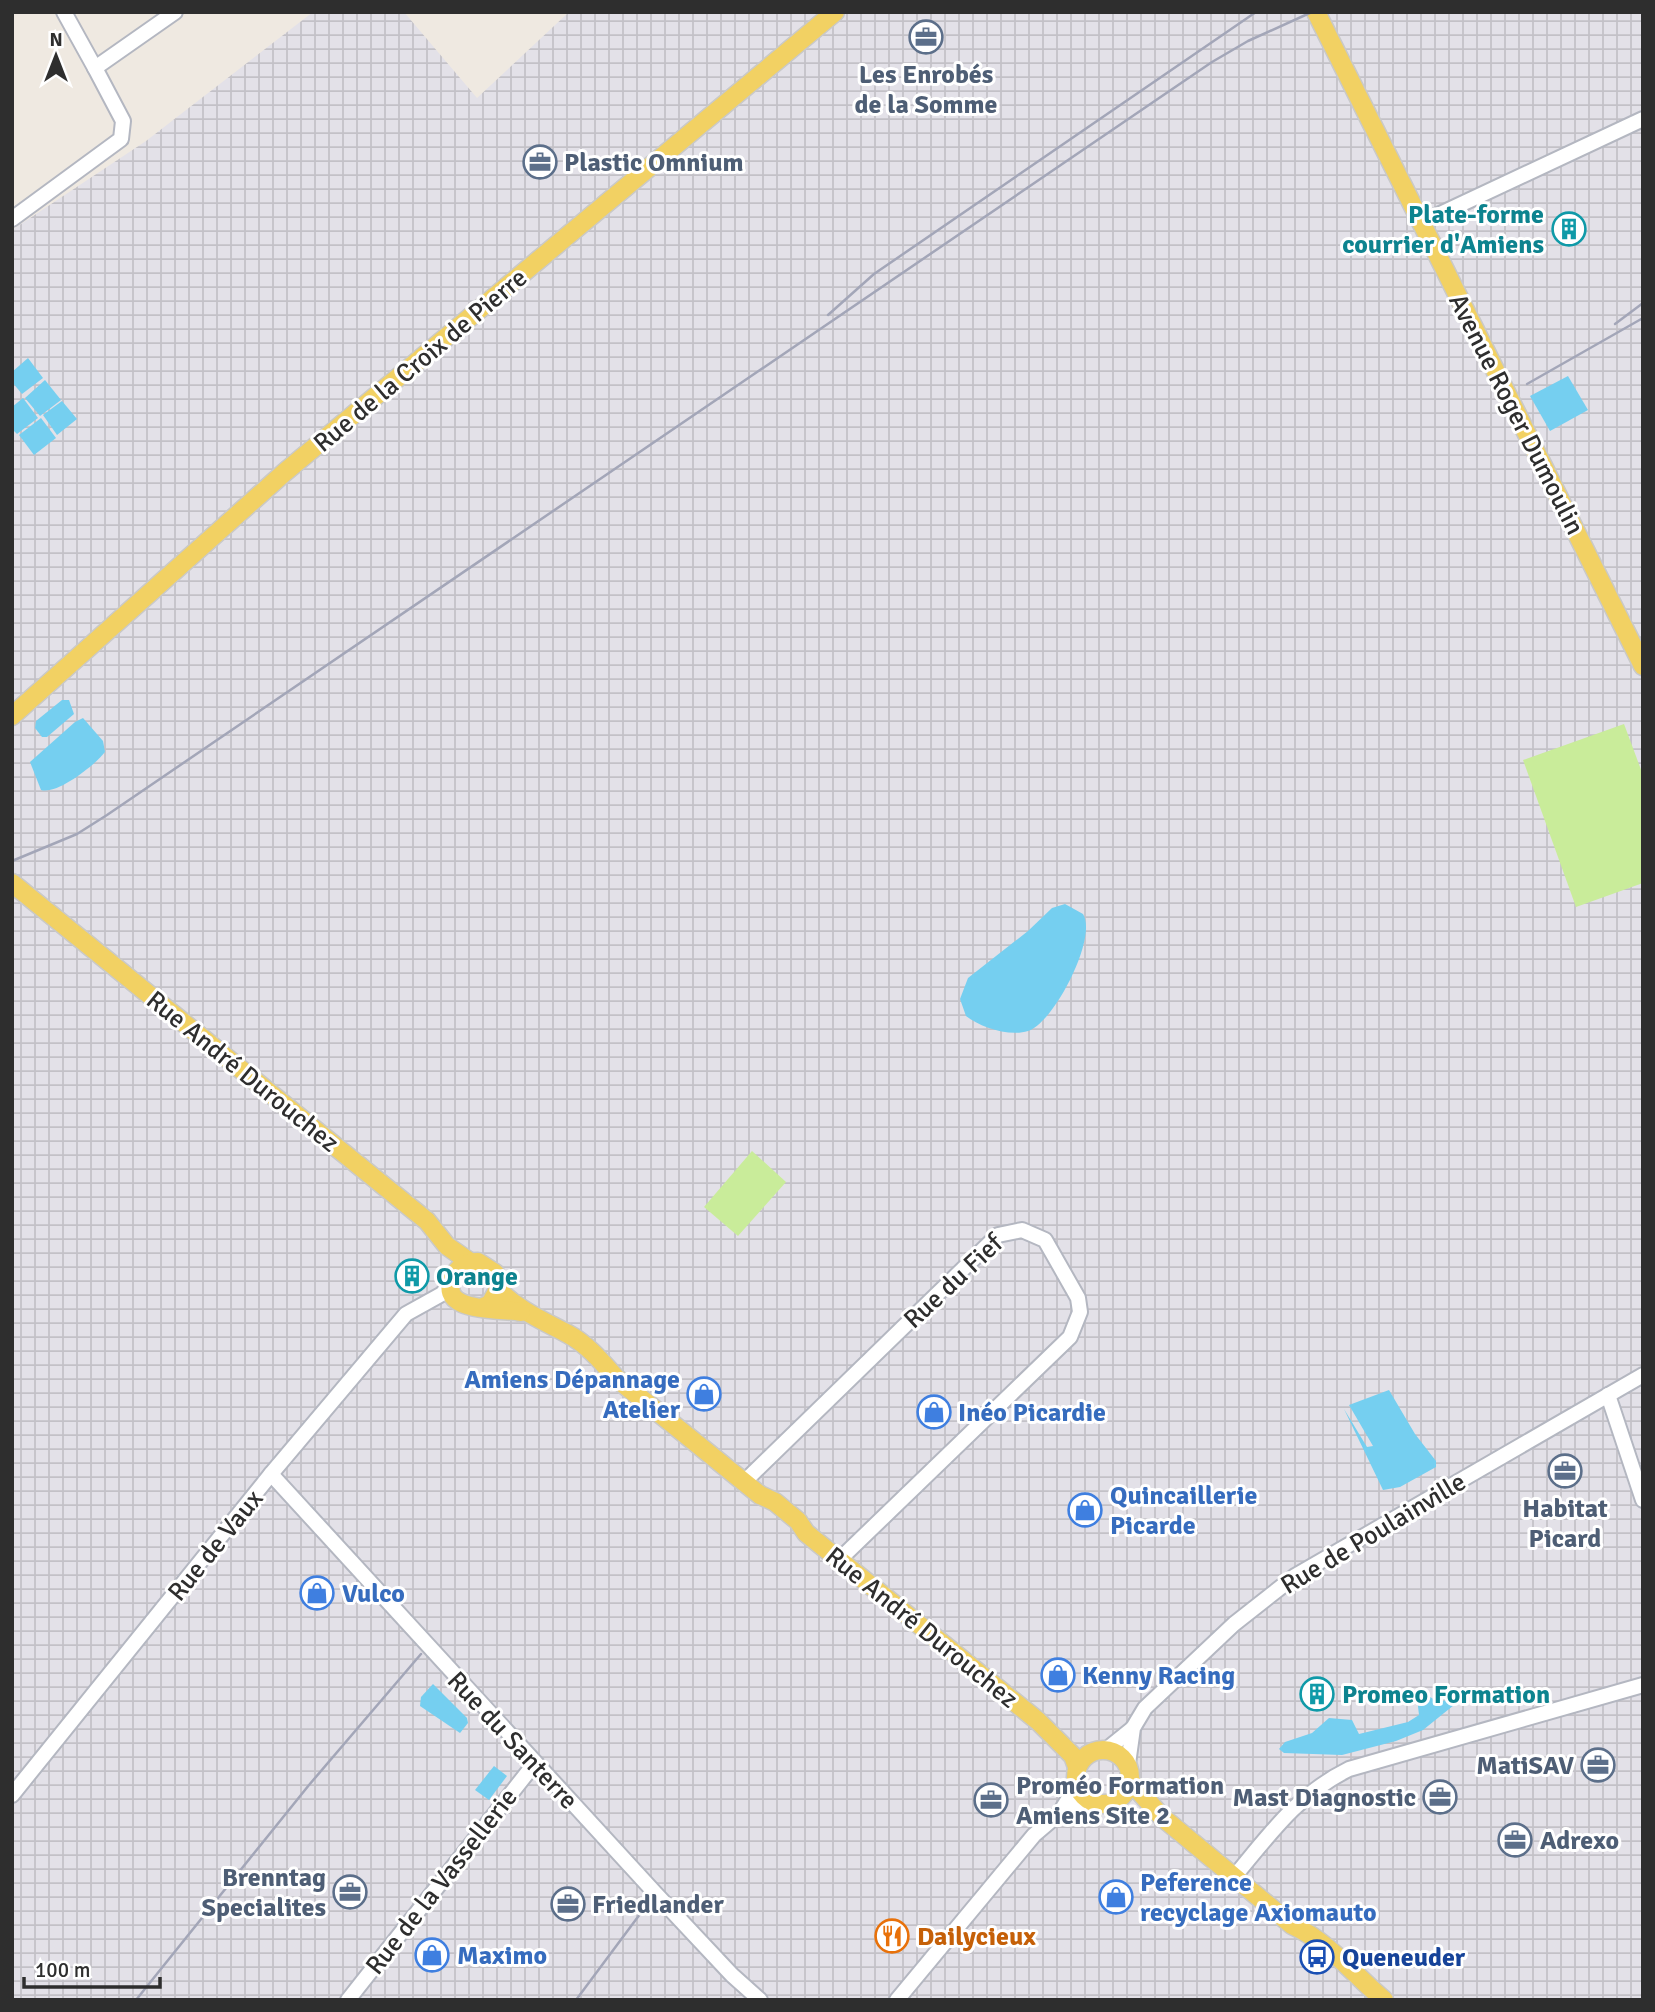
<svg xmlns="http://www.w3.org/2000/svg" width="1655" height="2012" font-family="Signika,sans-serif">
  <defs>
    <pattern id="industrial-grid" width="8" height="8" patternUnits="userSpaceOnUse" patternTransform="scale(1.75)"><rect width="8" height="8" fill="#e3e1e8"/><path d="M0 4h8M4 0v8" fill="none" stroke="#c3c1c7"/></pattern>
  </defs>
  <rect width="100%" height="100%" fill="#efe9e1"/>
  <path fill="url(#industrial-grid)" d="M313 12H404L477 98 569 12H1643V2000H12V230L146 141Z"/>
  <g fill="#c9ec9a">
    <path d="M1624 724 1643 775V883L1576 907 1523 760Z"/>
    <path d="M752 1151 786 1182 738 1236 704 1207Z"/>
  </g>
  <g fill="#75cff0">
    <path d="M28 358 43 378 22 394 12 382V372Z"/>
    <path d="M1568 376 1588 410 1550 431 1530 396Z"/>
    <path d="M45 380 61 400 40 416 25 398Z"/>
    <path d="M23 398 38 418 17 434 12 429V407Z"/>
    <path d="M62 401 77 419 57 435 43 415Z"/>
    <path d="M41 418 56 438 34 455 19 435Z"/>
    <path d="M62 700H69L74 714 47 737H42L35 728 36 721Z"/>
    <path d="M83 718 103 741 105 752C95 765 57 795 41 790L30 762 75 722Z"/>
    <path d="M1065 904 1083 914C1098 937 1054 1023 1028 1031 1009 1037 980 1027 966 1016L960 999 968 978 1028 931 1052 908Z"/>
    <path d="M1389 1390 1415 1434 1436 1461V1467L1400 1487 1383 1490 1344 1409 1367 1447 1373 1446 1349 1405Z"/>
    <path d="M433 1684 467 1718 468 1723 460 1733 420 1706 421 1697Z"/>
    <path d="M1424 1693 1438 1702 1447 1700 1454 1705 1423 1730 1396 1741 1342 1755 1284 1753 1279 1749 1285 1742 1312 1733 1329 1718 1352 1720 1359 1734 1408 1722 1419 1715 1417 1698Z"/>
    <path d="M494 1766 507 1776 489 1800 475 1790Z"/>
  </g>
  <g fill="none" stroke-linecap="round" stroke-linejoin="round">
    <defs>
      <g id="minor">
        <path d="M64 12 95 68"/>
        <path d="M12 219 121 139 123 121 95 68 175 12"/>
        <path d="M1421 223 1643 119"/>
        <path d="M1608 1395 1643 1500"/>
        <path d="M271 1474 656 1894 732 1975 760 2000"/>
        <path d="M744 1482 998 1235 1022 1230 1045 1240 1078 1298 1080 1312 1070 1337 839 1560"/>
        <path d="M1106 1750 1132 1729"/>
        <path d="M1128 1764 1133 1728 1145 1708 1234 1624 1295 1576 1643 1375"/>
        <path d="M12 1795 271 1474 406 1314 442 1294 451 1284"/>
        <path d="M1061 1811 1077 1785"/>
        <path d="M1234 1877C1269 1835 1298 1794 1349 1769L1643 1685"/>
        <path d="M348 2000 535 1763"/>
        <path d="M897 2000 1034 1835 1061 1812 1090 1801"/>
      </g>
      <g id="major">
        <path d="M1316 12 1643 666"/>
        <path d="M12 716 285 472 835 12"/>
        <path d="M12 883 427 1221 447 1246 470 1262"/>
        <path d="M498 1290C520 1311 542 1320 568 1334 587 1344 602 1362 616 1378L760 1495 775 1502 798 1521 806 1533 1038 1721 1073 1756 1077 1767"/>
        <path d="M483 1307 490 1304 498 1290 495 1273 478 1262C468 1262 460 1265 455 1274 432 1314 502 1308 521 1312"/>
        <circle cx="1103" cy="1777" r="27"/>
        <path d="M1130 1781 1162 1817 1292 1925C1329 1942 1354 1975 1384 2000"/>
      </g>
    </defs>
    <use href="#minor" stroke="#b4b7c1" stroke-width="18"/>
    <use href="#major" stroke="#c9c9c9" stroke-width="21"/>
    <use href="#minor" stroke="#fff" stroke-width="14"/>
    <use href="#major" stroke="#f2d163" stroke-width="18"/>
    <g stroke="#a3a6b8" stroke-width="2.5">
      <path d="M828 315 874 274 1256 12"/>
      <path d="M1615 324 1643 303"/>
      <path d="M1527 384 1643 318"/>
      <path d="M12 861 77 834 107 815 1212 62 1248 41 1312 12"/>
      <path d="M136 2000 309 1785 421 1654"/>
      <path d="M576 2000 649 1902"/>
    </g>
  </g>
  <defs>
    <symbol id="office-ring" viewBox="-11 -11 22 22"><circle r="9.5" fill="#fff" stroke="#5c6f8a" stroke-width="1.5"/><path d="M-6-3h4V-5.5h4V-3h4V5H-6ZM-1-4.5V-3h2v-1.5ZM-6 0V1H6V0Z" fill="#5c6f8a"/></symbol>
    <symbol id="building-ring" viewBox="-11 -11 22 22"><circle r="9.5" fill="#fff" stroke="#0f9aa8" stroke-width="1.5"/><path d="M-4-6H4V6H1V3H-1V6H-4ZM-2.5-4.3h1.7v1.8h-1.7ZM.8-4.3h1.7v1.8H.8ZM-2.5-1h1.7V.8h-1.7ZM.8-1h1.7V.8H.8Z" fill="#0f9aa8"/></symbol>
    <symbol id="shop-ring" viewBox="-11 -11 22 22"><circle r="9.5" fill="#fff" stroke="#3f7fe0" stroke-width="1.5"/><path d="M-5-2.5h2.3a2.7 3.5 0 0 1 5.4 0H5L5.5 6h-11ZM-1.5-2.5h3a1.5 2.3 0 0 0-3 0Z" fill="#3f7fe0"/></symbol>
    <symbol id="restaurant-ring" viewBox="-11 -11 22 22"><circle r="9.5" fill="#fff" stroke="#e8710a" stroke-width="1.5"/><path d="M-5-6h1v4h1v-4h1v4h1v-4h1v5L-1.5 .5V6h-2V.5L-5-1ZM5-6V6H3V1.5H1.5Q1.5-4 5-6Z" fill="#e8710a"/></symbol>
    <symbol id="bus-ring" viewBox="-11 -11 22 22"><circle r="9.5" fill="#fff" stroke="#1a4fb4" stroke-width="1.5"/><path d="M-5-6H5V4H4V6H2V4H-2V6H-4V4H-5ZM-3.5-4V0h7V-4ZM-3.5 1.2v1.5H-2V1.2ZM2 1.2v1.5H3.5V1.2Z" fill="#1a4fb4"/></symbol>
  </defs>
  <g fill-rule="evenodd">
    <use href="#office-ring" x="907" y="18" width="38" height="38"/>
    <use href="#office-ring" x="521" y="143" width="38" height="38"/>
    <use href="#building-ring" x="1550" y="210" width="38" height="38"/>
    <use href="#building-ring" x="393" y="1257" width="38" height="38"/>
    <use href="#shop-ring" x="685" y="1375" width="38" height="38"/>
    <use href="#shop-ring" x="915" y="1393" width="38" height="38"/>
    <use href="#office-ring" x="1546" y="1452" width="38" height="38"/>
    <use href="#shop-ring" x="1066" y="1491" width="38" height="38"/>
    <use href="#shop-ring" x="298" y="1574" width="38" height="38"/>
    <use href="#shop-ring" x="1039" y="1656" width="38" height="38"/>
    <use href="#building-ring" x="1298" y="1675" width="38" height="38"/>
    <use href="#office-ring" x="1579" y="1746" width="38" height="38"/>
    <use href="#office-ring" x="1421" y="1778" width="38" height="38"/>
    <use href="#office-ring" x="972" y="1781" width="38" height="38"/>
    <use href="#office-ring" x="1496" y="1821" width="38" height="38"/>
    <use href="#office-ring" x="331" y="1873" width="38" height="38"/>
    <use href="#shop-ring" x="1097" y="1878" width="38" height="38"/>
    <use href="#office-ring" x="549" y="1885" width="38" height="38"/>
    <use href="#restaurant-ring" x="873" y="1917" width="38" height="38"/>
    <use href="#shop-ring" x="413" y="1936" width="38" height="38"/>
    <use href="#bus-ring" x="1298" y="1938" width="38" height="38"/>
  </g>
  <g text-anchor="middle" stroke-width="6" stroke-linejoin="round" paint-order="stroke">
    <g font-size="26" font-weight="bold" fill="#4e5e75" stroke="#fff" text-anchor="start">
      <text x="926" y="83" text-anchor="middle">Les Enrobés<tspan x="926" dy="30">de la Somme</tspan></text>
      <text x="564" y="171">Plastic Omnium</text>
      <text x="1565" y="1517" text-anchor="middle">Habitat<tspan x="1565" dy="30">Picard</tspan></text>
      <text x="1574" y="1774" text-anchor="end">MatiSAV</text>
      <text x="1016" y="1794">Proméo Formation<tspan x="1016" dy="30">Amiens Site 2</tspan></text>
      <text x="1416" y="1806" text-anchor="end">Mast Diagnostic</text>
      <text x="1540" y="1849">Adrexo</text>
      <text x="326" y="1886" text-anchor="end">Brenntag<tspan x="326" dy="30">Specialites</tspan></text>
      <text x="592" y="1913">Friedlander</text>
    </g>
    <g font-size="26" font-weight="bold" fill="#0d838f" stroke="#fff" text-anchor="start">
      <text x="1544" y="223" text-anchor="end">Plate-forme<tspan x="1544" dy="30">courrier d'Amiens</tspan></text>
      <text x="436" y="1285">Orange</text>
      <text x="1342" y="1703">Promeo Formation</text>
    </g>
    <g font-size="26" fill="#2e2e2e" stroke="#fff">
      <text transform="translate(420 360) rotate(-40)" y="9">Rue de la Croix de Pierre</text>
      <text transform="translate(1517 414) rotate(63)" y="9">Avenue Roger Dumoulin</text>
      <text transform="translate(243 1071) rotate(39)" y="9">Rue André Durouchez</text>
      <text transform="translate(953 1281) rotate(-43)" y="9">Rue du Fief</text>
      <text transform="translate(1373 1533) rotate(-31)" y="9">Rue de Poulainville</text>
      <text transform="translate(215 1545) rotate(-51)" y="9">Rue de Vaux</text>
      <text transform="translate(922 1627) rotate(39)" y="9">Rue André Durouchez</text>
      <text transform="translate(513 1740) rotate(47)" y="9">Rue du Santerre</text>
      <text transform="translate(441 1881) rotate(-52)" y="9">Rue de la Vassellerie</text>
    </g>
    <g font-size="26" font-weight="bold" fill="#366cbe" stroke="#fff" text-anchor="start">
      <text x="680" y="1388" text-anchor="end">Amiens Dépannage<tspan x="680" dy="30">Atelier</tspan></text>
      <text x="958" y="1421">Inéo Picardie</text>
      <text x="1110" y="1504">Quincaillerie<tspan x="1110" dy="30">Picarde</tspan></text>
      <text x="342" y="1602">Vulco</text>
      <text x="1082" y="1684">Kenny Racing</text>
      <text x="1140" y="1891">Peference<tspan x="1140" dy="30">recyclage Axiomauto</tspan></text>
      <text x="457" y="1964">Maximo</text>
    </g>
    <g font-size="26" font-weight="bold" fill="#c56008" stroke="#fff" text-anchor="start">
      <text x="917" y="1945">Dailycieux</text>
    </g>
    <g font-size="26" font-weight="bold" fill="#164399" stroke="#fff" text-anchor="start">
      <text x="1342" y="1966">Queneuder</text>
    </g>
  </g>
  <rect width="1655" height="2012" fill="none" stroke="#2e2e2e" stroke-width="28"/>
  <g transform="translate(56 56)" stroke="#ffffff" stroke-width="5" paint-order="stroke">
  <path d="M0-5L12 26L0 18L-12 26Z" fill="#2e2e2e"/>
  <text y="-10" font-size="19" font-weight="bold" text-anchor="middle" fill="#2e2e2e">N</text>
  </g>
  <path d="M24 1977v10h136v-10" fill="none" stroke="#2e2e2e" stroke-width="3.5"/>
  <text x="35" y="1977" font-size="21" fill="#2e2e2e" stroke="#ffffff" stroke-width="5" paint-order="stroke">100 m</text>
</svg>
